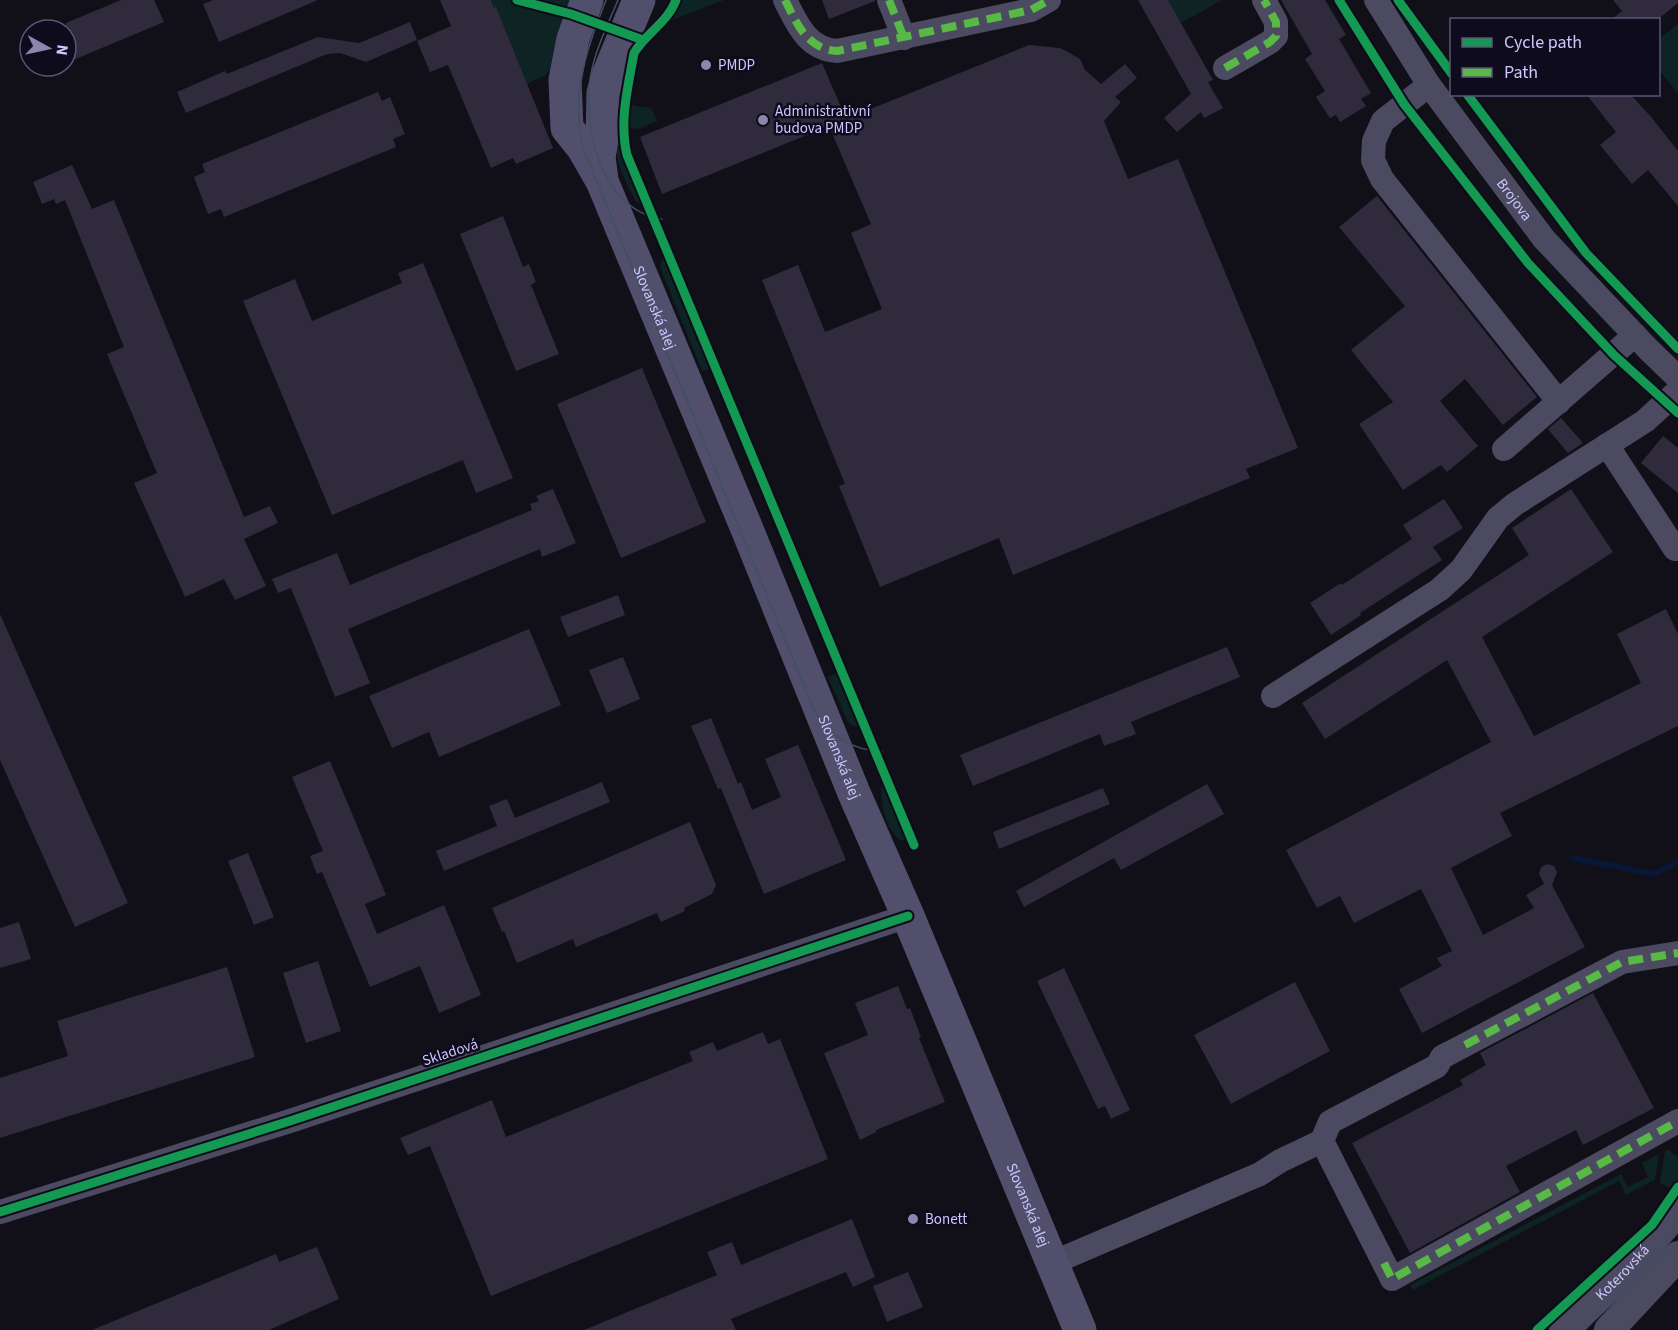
<svg xmlns="http://www.w3.org/2000/svg" width="1678" height="1330" font-family="'Source Sans 3',sans-serif">
  <rect width="100%" height="100%" fill="#110f18"/>
  <g fill="#0e2324">
    <path d="M491 0H573L552 67 546 75 527 84 496 8H494Z"/>
    <path d="M680 0H724L672 20 671 16Z"/>
    <path d="M1168 0H1222L1181 23Z"/>
    <path d="M1678 24V93L1659 70 1658 40Z"/>
    <path d="M630 51C625 79 615 110 619 139 622 162 634 184 642 205L636 201 629 189 619 165 611 129Z"/>
    <path d="M632 105 651 108 657 121 638 129 631 128 629 121Z"/>
    <path d="M664 253 711 368 702 371 663 275 660 265Z"/>
    <path d="M837 673 859 726H854L848 723 828 677Z"/>
    <path d="M882 783 906 840H900C886 830 878 798 882 783Z"/>
    <path d="M1667 1149 1678 1157V1179L1671 1189 1660 1183 1665 1151Z"/>
    <path d="M1659 1154 1655 1180 1626 1195 1619 1181 1413 1290 1410 1285 1621 1174 1628 1187 1648 1177 1642 1163Z"/>
  </g>
  <g fill="none" stroke-linecap="round" stroke-linejoin="round">
    <path stroke="#081736" stroke-width="6" d="M1572 858 1654 874 1678 862"/>
  </g>
  <g fill="#2f2b3c">
    <path d="M121 0H154L164 22 66 63V23Z"/>
    <path d="M213 0H318L219 42 203 4Z"/>
    <path d="M440 0H491L494 8 496 7 553 148 516 164 513 158 491 168 448 65 430 72 417 41 451 26Z"/>
    <path d="M822 0H875V1L829 19Z"/>
    <path d="M1138 0H1168L1213 80 1208 82 1223 108 1204 118 1201 112 1177 132 1164 118 1191 94Z"/>
    <path d="M1281 0H1325L1346 35 1339 39 1371 93 1361 99 1366 106 1340 122 1336 115 1330 118 1316 97 1325 91 1305 59 1312 54Z"/>
    <path d="M1613 0H1678V3L1657 20H1611L1622 11Z"/>
    <path d="M410 22 417 40 366 62 340 53 327 54 186 113 177 92 225 71 227 74 318 37 359 43Z"/>
    <path d="M1029 45 1060 48 1068 52 1080 59 1085 70 1101 84 1125 64 1137 78 1115 97 1121 102 1104 121 1128 179 1178 159 1298 448 1246 469 1250 478 1013 575 999 538 880 587 839 486 845 484 762 280 798 265 825 332 882 309 851 233 871 224 829 126 662 194 640 137 822 63 846 119Z"/>
    <path d="M378 92 382 101 390 97 405 134 393 139 396 147 224 217 221 209 208 214 194 177 205 172 202 164Z"/>
    <path d="M1586 94H1630L1652 118 1678 151V206L1648 170 1632 184 1600 145 1616 132Z"/>
    <path d="M72 165 92 209 114 200 244 517 270 506 278 523 244 539 266 586 235 600 224 579 185 597 134 483 157 473 107 354 124 347 65 200 56 204 54 199 42 204 33 182Z"/>
    <path d="M1377 196 1537 397 1503 425 1465 379 1440 401 1478 446 1447 472 1441 465 1403 490 1359 424 1393 402 1351 350 1405 306 1339 227Z"/>
    <path d="M503 216 523 267 529 264 536 282 531 285 559 354 516 371 460 234Z"/>
    <path d="M423 263 513 478 476 493 463 460 332 515 243 301 295 279 312 321 402 283 398 273Z"/>
    <path d="M642 368 706 522 621 558 557 404Z"/>
    <path d="M1561 418 1583 443 1568 453 1548 429Z"/>
    <path d="M1663 436 1678 448V493L1641 463Z"/>
    <path d="M553 489 576 543 542 557 540 549 348 629 370 683 335 697 291 588 278 593 272 579 337 553 350 585 532 510 530 504 539 501 536 496Z"/>
    <path d="M1571 489 1613 552 1482 637 1534 736 1641 683 1617 634 1666 609 1678 634V726L1500 813 1512 836 1451 868 1483 935 1534 908 1526 895 1544 884 1539 874 1541 867 1547 864 1554 866 1557 872 1552 885 1585 947 1422 1033 1399 989 1442 966 1437 958 1452 951 1421 889 1354 923 1340 896 1317 908 1286 850 1491 742 1447 660 1325 739 1302 703 1529 555 1512 528Z"/>
    <path d="M1444 499 1463 528 1433 547 1442 560 1360 613 1361 615 1331 635 1310 603 1341 583 1342 585 1412 539 1403 525Z"/>
    <path d="M618 595 625 615 568 637 560 617Z"/>
    <path d="M0 614 128 903 75 927 0 760Z"/>
    <path d="M529 629 561 705 439 757 429 732 392 748 369 696Z"/>
    <path d="M1227 647 1240 677 1131 722 1136 734 1104 746 1100 734 973 786 960 755Z"/>
    <path d="M623 657 640 699 607 713 589 670Z"/>
    <path d="M711 718 738 784 741 782 752 810 781 797 765 759 798 745 846 860 764 894 721 788 718 789 691 726Z"/>
    <path d="M330 761 386 895 365 904 377 934 444 905 481 995 439 1013 420 966 370 987 322 872 317 874 310 856 323 851 292 777Z"/>
    <path d="M602 782 610 802 444 871 436 851 497 826 489 806 507 799 515 818Z"/>
    <path d="M1207 784 1224 814 1121 870 1114 858 1024 907 1016 891Z"/>
    <path d="M1103 788 1110 804 999 849 993 832Z"/>
    <path d="M690 822 716 885 712 894 684 908 685 911 661 922 657 913 576 947 573 939 517 963 504 931 502 932 492 908Z"/>
    <path d="M248 853 274 917 254 925 228 861Z"/>
    <path d="M19 922 31 959 0 968V928Z"/>
    <path d="M318 961 341 1031 306 1043 283 973Z"/>
    <path d="M227 967 255 1057 0 1138V1078L68 1056 57 1021Z"/>
    <path d="M1064 968 1130 1110 1111 1119 1105 1106 1098 1109 1037 981Z"/>
    <path d="M1295 982 1330 1051 1231 1104 1194 1035Z"/>
    <path d="M898 986 907 1009 910 1008 921 1037 919 1038 945 1102 876 1130V1132L860 1140 824 1053 868 1035 855 1003Z"/>
    <path d="M1593 993 1654 1108 1583 1145 1576 1130 1506 1166 1520 1192 1410 1253 1352 1143 1463 1085 1460 1080 1486 1065 1480 1053Z"/>
    <path d="M763 1032 768 1044 780 1039 828 1159 491 1296 430 1146 408 1155 400 1138 492 1100 506 1137 693 1061 689 1052 713 1042 717 1051Z"/>
    <path d="M852 1219 875 1277 853 1287 846 1272 731 1319 736 1330H584L717 1275 707 1252 732 1242 741 1265Z"/>
    <path d="M317 1247 339 1299 269 1330H92L276 1254 279 1262Z"/>
    <path d="M908 1272 923 1307 887 1322 873 1286Z"/>
  </g>
  <g fill="none" stroke-linecap="round" stroke-linejoin="round">
    <g stroke="#4b4a61" stroke-width="24">
      <path d="M785 0C797 24 807 49 837 51L1031 10 1049 0"/>
      <path d="M889 0 904 38"/>
      <path id="s1" d="M1376 0 1429 85 1544 239 1648 349 1678 378"/>
      <path d="M1225 68 1270 42 1276 36V22L1264 0"/>
      <path d="M1429 85 1383 121 1374 141 1373 160 1382 179 1559 402"/>
      <path d="M1607 445 1675 549"/>
      <path d="M1504 449 1635 335"/>
      <path d="M1273 696 1439 590 1461 570 1498 518 1515 504 1645 421 1678 391"/>
      <path d="M1678 953 1622 962 1465 1045 1442 1057 1437 1066 1330 1122 1322 1141 1392 1279 1678 1121"/>
      <path d="M0 1212 290 1121 908 916"/>
      <path d="M1052 1263 1260 1174 1280 1161 1322 1141"/>
    </g>
    <g stroke="#4b4a61" stroke-width="30">
      <path id="s2" d="M1564 1330 1622 1274 1678 1211"/>
      <path d="M1609 1330 1678 1256"/>
    </g>
    <g stroke="#524f6d" stroke-width="33">
      <path id="s3" d="M587 0 573 39 565 80 567 128 583 148 602 181 747 529 854 793 908 916 1080 1330"/>
      <path d="M602 180 599 157 602 140 603 93 608 75 639 0"/>
    </g>
    <g stroke="#3e5162" stroke-width="1.5">
      <path d="M606 0C586 52 571 91 583 148L814 710C829 735 852 751 882 751"/>
      <path d="M618 0C609 22 597 45 592 69 580 121 599 210 662 219"/>
      <path d="M1581 1330 1646 1263 1678 1226"/>
      <path d="M1594 1330 1678 1241"/>
    </g>
    <g stroke="#58b947" stroke-width="8" stroke-dasharray="15 8" stroke-linecap="butt">
      <path d="M785 0C797 24 807 49 837 51L1031 10 1049 0"/>
      <path d="M889 0 904 38"/>
      <path d="M1225 68 1270 42 1276 36V22L1264 0"/>
      <path d="M1465 1045 1622 962 1678 953"/>
      <path d="M1384 1263 1392 1279 1678 1121"/>
    </g>
    <defs>
      <g id="cycleway">
        <path d="M517 0 571 14 643 40"/>
        <path d="M676 0C668 22 645 34 634 53 628 87 619 121 627 155L914 845"/>
        <path d="M1339 0 1404 104 1528 263 1614 355 1678 413"/>
        <path d="M1398 0 1452 74"/>
        <path d="M1467 94 1586 253 1678 349"/>
        <path d="M0 1212 290 1121 908 916"/>
        <path d="M1537 1330 1652 1225 1678 1187"/>
      </g>
    </defs>
    <use href="#cycleway" stroke="#0e0b1c" stroke-width="13"/>
    <use href="#cycleway" stroke="#139951" stroke-width="9"/>
  </g>
  <g fill="#8c86ae" stroke="#0e0b1c" stroke-width="2">
    <circle cx="706" cy="65" r="6"/>
    <circle cx="763" cy="120" r="6"/>
    <circle cx="913" cy="1219" r="6"/>
  </g>
  <g text-anchor="middle" stroke-width="5" stroke-linejoin="round" paint-order="stroke">
    <g font-size="15" fill="#cec6ff" stroke="#0e0b1c" text-anchor="start">
      <text x="718" y="70">PMDP</text>
      <text x="775" y="116">Administrativní<tspan x="775" dy="17">budova PMDP</tspan></text>
      <text x="925" y="1224">Bonett</text>
    </g>
    <g font-size="15" fill="#cec6ff" stroke="#0e0b1c">
      <text dy="5" stroke="none"><textPath href="#s1" startOffset="243">Brojova</textPath></text>
      <text dy="5" stroke="none"><textPath href="#s3" startOffset="332">Slovanská alej</textPath></text>
      <text dy="5" stroke="none"><textPath href="#s3" startOffset="818">Slovanská alej</textPath></text>
      <text transform="translate(450 1052) rotate(-18)" y="5">Skladová</text>
      <text dy="5" stroke="none"><textPath href="#s3" startOffset="1304">Slovanská alej</textPath></text>
      <text dy="5" stroke="none"><textPath href="#s2" startOffset="82">Koterovská</textPath></text>
    </g>
  </g>
  <rect x="1450" y="18" width="210" height="78" fill="#0e0b1c" stroke="#5b5677" stroke-width="1.5"/>
  <rect x="1462" y="38" width="30" height="9" fill="#139951" stroke="#5b5677" stroke-width="1.5"/>
  <text x="1504" y="48" font-size="18" fill="#cec6ff">Cycle path</text>
  <rect x="1462" y="68" width="30" height="9" fill="#58b947" stroke="#5b5677" stroke-width="1.5"/>
  <text x="1504" y="78" font-size="18" fill="#cec6ff">Path</text>
  <g transform="translate(48 48) rotate(98)"><circle r="28" fill="#0e0b1c" stroke="#5b5677" stroke-width="1.5"/>
  <path d="M0-4.5L10 22L0 15L-10 22Z" fill="#8c86ae"/>
  <text y="-9" font-size="16" font-weight="bold" text-anchor="middle" fill="#cec6ff">N</text>
  </g>
</svg>
